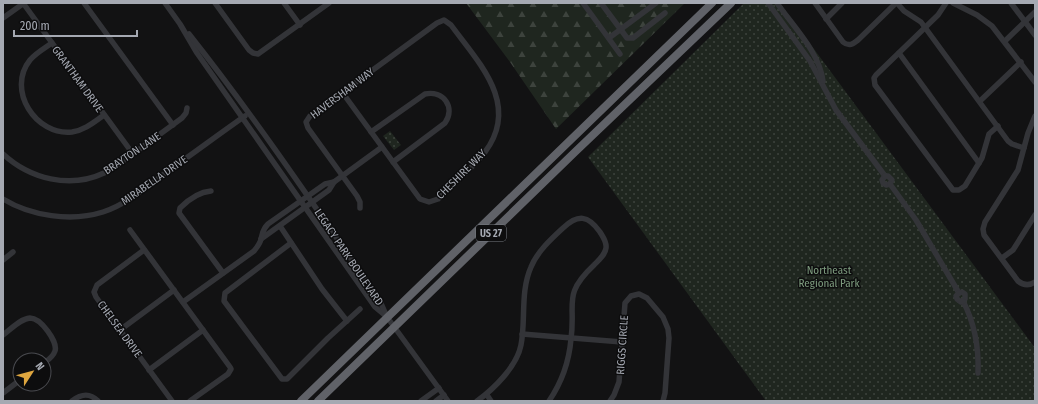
<svg xmlns="http://www.w3.org/2000/svg" width="1038" height="404" font-family="'Fira Sans Condensed',sans-serif">
  <defs>
    <pattern id="forest-firs" width="22" height="20" patternUnits="userSpaceOnUse"><rect width="22" height="20" fill="#1f261f"/><path d="M5 1l3.5 6h-7zM16 11l3.5 6h-7z" fill="#3d433d"/></pattern>
    <pattern id="park-dots" width="8" height="8" patternUnits="userSpaceOnUse"><rect width="8" height="8" fill="#1f261f"/><path d="M2 2h.1M6 6h.1" fill="none" stroke="#3d433d" stroke-width="1.8" stroke-linecap="round"/></pattern>
  </defs>
  <rect width="100%" height="100%" fill="#121213"/>
  <path fill="url(#forest-firs)" d="M466 3H685L556 129 510 62Z"/>
  <g fill="url(#park-dots)">
    <path d="M744 3H780L1035 348V401H766L588 157Z"/>
    <path d="M390 131 401 145 394 150 383 136Z"/>
  </g>
  <g fill="none" stroke-linecap="round" stroke-linejoin="round">
    <g stroke="#333438" stroke-width="5.5">
      <path d="M23 3 133 154"/>
      <path d="M84 3 173 125"/>
      <path d="M165 3 180 24 197 53 375 307 387 317 448 401"/>
      <path d="M215 3 249 50 253 53 258 54 329 3"/>
      <path d="M284 3 300 25"/>
      <path d="M583 3 620 54"/>
      <path d="M601 3 627 38H633L665 13"/>
      <path d="M768 3 810 61 836 110 885 176"/>
      <path d="M777 3C792 25 820 53 823 81"/>
      <path d="M815 3 843 42C849 47 853 44 858 40L896 3"/>
      <path d="M897 3 904 11 921 22 1008 141 1012 144 1024 148"/>
      <path d="M946 3 938 15 876 75 874 78 875 85 953 190H959L965 186 982 158 989 134 998 126"/>
      <path d="M953 3 977 15 992 26 1035 82"/>
      <path d="M1011 3 1035 35"/>
      <path d="M3 18 24 3"/>
      <path d="M826 19 842 3"/>
      <path d="M189 34C257 120 318 211 380 301L387 317"/>
      <path d="M609 38 656 3"/>
      <path d="M1005 41 1035 12"/>
      <path d="M52 43C45 48 36 53 30 60 6 90 36 136 72 132 85 130 94 122 104 115"/>
      <path d="M899 53 979 163"/>
      <path d="M342 92 420 199 429 202 438 199C453 184 472 169 485 152 521 104 478 62 451 25L444 20 437 23 310 116 306 122 308 128 357 196 360 202V208"/>
      <path d="M980 101 1021 62"/>
      <path d="M1035 116 1028 133 1018 170 985 222 983 229 984 235 1018 281C1023 285 1029 286 1035 282"/>
      <path d="M371 132 425 94C443 90 456 107 445 123L393 162"/>
      <path d="M3 154C30 179 70 189 104 173 116 167 127 158 137 151 152 140 167 129 182 118L186 113 187 108"/>
      <path d="M885 176 882 180 883 183 886 185 890 184"/>
      <path d="M885 176H888L892 180 890 184"/>
      <path d="M890 184 916 220 959 293"/>
      <path d="M211 191C199 192 188 200 180 208L179 213 223 273"/>
      <path d="M3 199C31 216 71 222 103 212 127 204 148 186 168 171 194 153 219 134 245 116"/>
      <path d="M280 226 322 289 347 321"/>
      <path d="M130 230 230 367 231 369 228 374 190 401"/>
      <path d="M261 239 329 190 334 182 382 147"/>
      <path d="M291 243 225 293 224 301 282 379H287L328 338 360 309"/>
      <path d="M144 250 97 285 94 292 96 297 172 401"/>
      <path d="M1002 258 1013 250 1035 215"/>
      <path d="M3 260 13 252"/>
      <path d="M959 293 962 292 965 294V299L963 301C975 324 979 347 978 373"/>
      <path d="M959 293 956 296 957 299 961 302 963 301"/>
      <path d="M183 302 254 251C257 247 260 244 261 239 263 233 262 230 268 224L325 184 334 182"/>
      <path d="M120 330 174 290"/>
      <path d="M522 334 622 342"/>
      <path d="M3 335C11 329 20 319 30 318 41 318 58 342 55 351 53 357 48 360 44 363"/>
      <path d="M149 370 203 330"/>
      <path d="M3 393 20 380"/>
      <path d="M487 395 491 401"/>
      <path d="M72 401C81 394 89 392 98 401"/>
      <path d="M421 401 439 388"/>
      <path d="M436 401 444 395"/>
      <path d="M477 401C494 389 517 366 521 345 526 319 520 292 531 267 537 252 551 239 563 228 578 214 588 215 600 232 603 237 607 242 606 248 605 255 599 260 594 265 562 295 576 303 571 339 569 362 562 382 549 401"/>
      <path d="M610 401 614 395 619 382 625 303 631 296 639 294 647 298 663 317 668 329 669 338 665 393 663 401"/>
    </g>
    <g stroke="#606268" stroke-width="8">
      <path d="M301 401 712 3"/>
      <path d="M318 401 575 152 731 3"/>
    </g>
  </g>
  <g text-anchor="middle" stroke-width="3" stroke-linejoin="round" paint-order="stroke">
    <rect fill="#0d0d0e" stroke="#777a81" stroke-width="1" x="476" y="225" width="30" height="16" rx="3"/>
    <g font-size="10" font-weight="bold" fill="#a5a9b2">
      <text x="491" y="237">US 27</text>
    </g>
    <g font-size="11" fill="#a5a9b2" stroke="#0d0d0e">
      <text transform="translate(78 79) rotate(54)" y="4">GRANTHAM DRIVE</text>
      <text transform="translate(342 93) rotate(-37)" y="4">HAVERSHAM WAY</text>
      <text transform="translate(132 153) rotate(-34)" y="4">BRAYTON LANE</text>
      <text transform="translate(461 174) rotate(-45)" y="4">CHESHIRE WAY</text>
      <text transform="translate(154 180) rotate(-35)" y="4">MIRABELLA DRIVE</text>
      <text transform="translate(349 257) rotate(56)" y="4">LEGACY PARK BOULEVARD</text>
      <text transform="translate(120 329) rotate(54)" y="4">CHELSEA DRIVE</text>
      <text transform="translate(622 345) rotate(-86)" y="4">RIGGS CIRCLE</text>
    </g>
    <g font-size="11" fill="#7e9c7f" stroke="#0d0d0e">
      <text x="829" y="274">Northeast<tspan x="829" dy="13">Regional Park</tspan></text>
    </g>
  </g>
  <rect width="1038" height="404" fill="none" stroke="#a5a9b2" stroke-width="8"/>
  <g transform="translate(32 372) rotate(54)"><circle r="19" fill="#0d0d0e" stroke="#4a4b50"/>
  <path d="M0-3L7 15L0 10L-7 15Z" fill="#dea63f"/>
  <text y="-6" font-size="11" font-weight="bold" text-anchor="middle" fill="#a5a9b2">N</text>
  </g>
  <path d="M14 30v6h123v-6" fill="none" stroke="#a5a9b2" stroke-width="2"/>
  <text x="20" y="30" font-size="12" fill="#a5a9b2" stroke="#0d0d0e" stroke-width="3" paint-order="stroke">200 m</text>
</svg>
